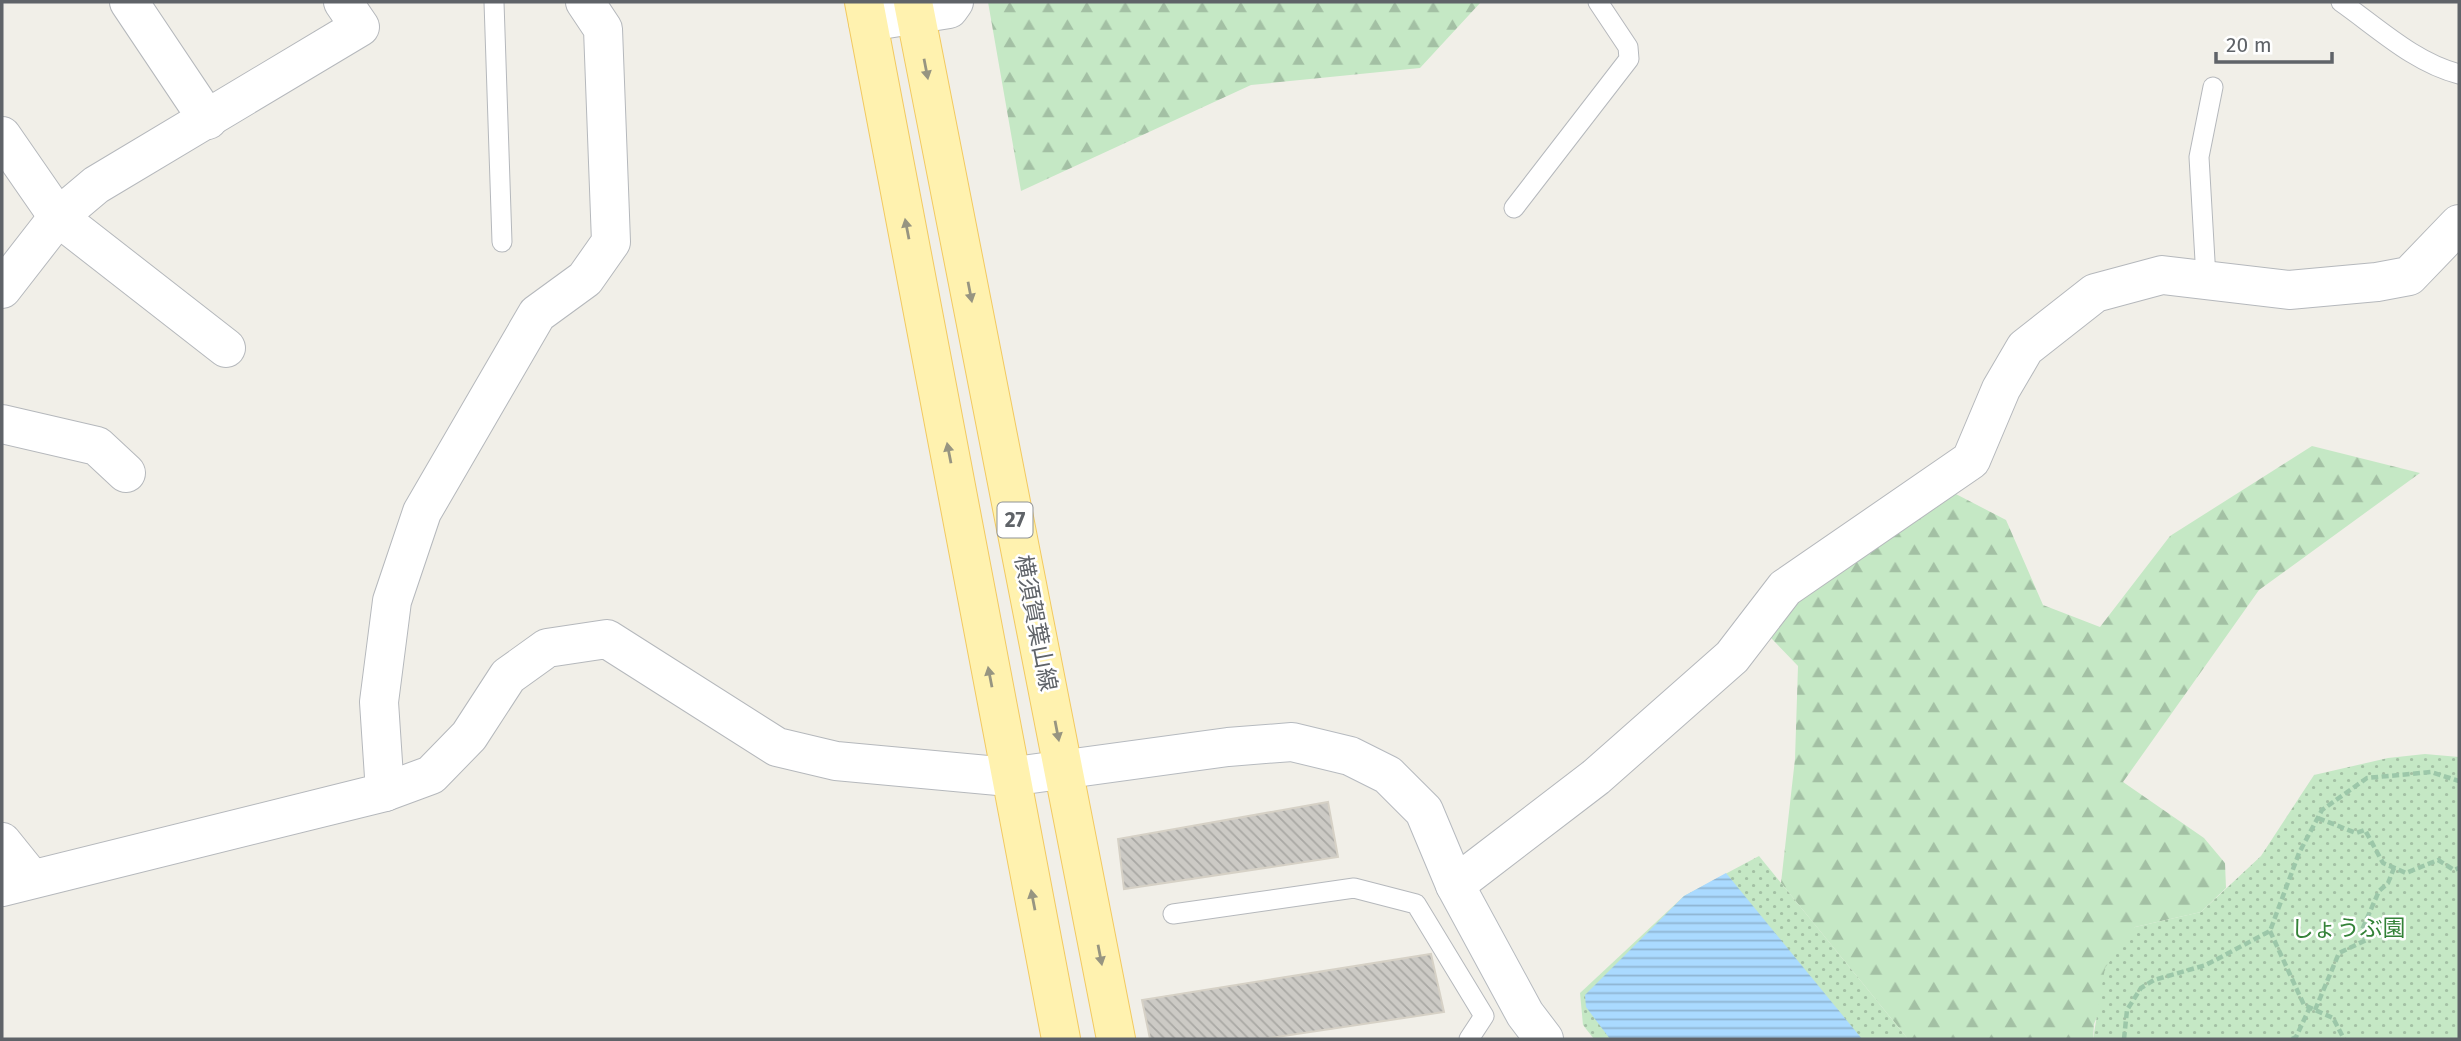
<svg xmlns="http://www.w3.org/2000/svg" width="2461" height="1041" font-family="'Fira Sans','Noto Sans JP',sans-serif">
  <defs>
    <pattern id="forest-firs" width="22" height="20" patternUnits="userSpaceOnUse" patternTransform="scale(1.75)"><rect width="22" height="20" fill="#c5e8c5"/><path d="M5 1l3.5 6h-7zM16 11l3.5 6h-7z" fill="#a3c0a4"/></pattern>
    <pattern id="garden-dots" width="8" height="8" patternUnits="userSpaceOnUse" patternTransform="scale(1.75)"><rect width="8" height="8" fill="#c5e8c5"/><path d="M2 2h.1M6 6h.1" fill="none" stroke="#a3c0a4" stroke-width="1.8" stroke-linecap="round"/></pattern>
    <pattern id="water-rules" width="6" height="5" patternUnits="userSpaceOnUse" patternTransform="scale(1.75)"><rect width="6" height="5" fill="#aadaff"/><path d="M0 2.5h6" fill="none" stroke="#8eb4d2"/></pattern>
    <pattern id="building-back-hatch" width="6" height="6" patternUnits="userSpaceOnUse" patternTransform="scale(1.75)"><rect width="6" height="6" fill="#cccac5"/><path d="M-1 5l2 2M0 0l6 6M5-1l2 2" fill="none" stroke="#a9a8a4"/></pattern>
  </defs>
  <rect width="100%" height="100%" fill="#f1efe8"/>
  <g fill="url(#forest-firs)">
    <path d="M988 2H1481L1420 68 1251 85 1021 191Z"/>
    <path d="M2312 446 2420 473 2259 590 2123 782 2204 838 2225 863 2226 888 2201 912 2135 927 2094 1024 2093 1039H1908L1781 883 1795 759 1798 666 1748 614 1952 492 2006 520 2043 605 2100 627 2170 536Z"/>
  </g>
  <g fill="url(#garden-dots)">
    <path d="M2425 754 2459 757V1039H2093L2105 968 2135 927 2201 912 2261 856 2314 775 2388 758Z"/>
    <path d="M1759 856 1908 1039H1594L1583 1025 1580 993 1684 896Z"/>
  </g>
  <path fill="url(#water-rules)" d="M1726 873 1862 1039H1610L1586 1007 1585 995 1684 896Z"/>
  <g fill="url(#building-back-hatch)" stroke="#d6d1c6" stroke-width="2">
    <path d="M1328 802 1338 857 1124 889 1118 839Z"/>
    <path d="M1431 954 1444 1012 1263 1039H1150L1142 1000Z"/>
  </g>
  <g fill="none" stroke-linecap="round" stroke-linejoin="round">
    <defs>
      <g id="lane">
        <path d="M494 2 502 242"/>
        <path d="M2341 2C2378 28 2415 63 2459 74"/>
        <path d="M1514 208 1629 59 1628 47 1598 2"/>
        <path d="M2206 278 2199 157 2213 87"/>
        <path d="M1173 914 1354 888 1416 904 1484 1016 1469 1039"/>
      </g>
      <g id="street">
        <path d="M129 2 208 120"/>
        <path d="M868 22 949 9 954 2"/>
        <path d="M2 136 58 217 226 348"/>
        <path d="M2 289 58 217 96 185 360 27 343 2"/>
        <path d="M2 424 97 446 126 473"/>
        <path d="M385 792 431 775 469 736 508 676 547 648 607 639 777 747 836 761 1009 777"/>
        <path d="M2 842 31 878"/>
        <path d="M1455 885 1596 777 1732 657 1785 588 1971 460 2001 389 2025 348 2095 293 2162 275 2289 290 2377 282 2409 276 2459 224"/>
        <path d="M2 887 385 792 379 702 392 601 422 512 537 314 585 279 611 242 603 29 585 2"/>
      </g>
      <path id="secondary" d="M1009 777 1228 747 1292 742 1350 756 1388 775 1424 811 1455 885 1525 1014 1544 1039"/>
      <g id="primary">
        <path d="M864 2 1061 1039"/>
        <path d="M913 2 1116 1039"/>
      </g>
    </defs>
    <use href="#lane" stroke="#b5b8bc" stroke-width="21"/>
    <use href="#street" stroke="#b5b8bc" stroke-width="40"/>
    <use href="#secondary" stroke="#b6babf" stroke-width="40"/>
    <use href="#primary" stroke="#f2c960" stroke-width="40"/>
    <g stroke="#9cc7a9" stroke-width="4.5" stroke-dasharray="7 3.5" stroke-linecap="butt">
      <path d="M2318 818 2356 833 2365 830 2383 863 2406 873 2438 860 2454 870 2459 868"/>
      <path d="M2270 931 2304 1005 2333 1018 2344 1039"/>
      <path d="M2315 1010 2339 953 2366 940 2361 932 2379 891 2388 883 2394 868"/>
      <path d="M2124 1039 2127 1010 2141 988 2154 980 2206 965 2270 931 2299 853 2322 810 2367 778 2431 772 2459 781"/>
      <path d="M2292 1039 2296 1037 2310 1007"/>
    </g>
    <use href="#lane" stroke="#fff" stroke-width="19"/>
    <use href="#street" stroke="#fff" stroke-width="38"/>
    <use href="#secondary" stroke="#fff" stroke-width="38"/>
    <use href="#primary" stroke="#fff2af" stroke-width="38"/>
  </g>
  <defs><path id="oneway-solid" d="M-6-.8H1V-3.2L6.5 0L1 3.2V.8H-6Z" transform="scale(1.75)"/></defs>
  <g fill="#979581">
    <use href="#oneway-solid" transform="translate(926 69) rotate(79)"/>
    <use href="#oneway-solid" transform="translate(907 229) rotate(-101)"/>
    <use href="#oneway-solid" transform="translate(970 292) rotate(79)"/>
    <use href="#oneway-solid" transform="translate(949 453) rotate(-101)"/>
    <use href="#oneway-solid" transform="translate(990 677) rotate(-101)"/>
    <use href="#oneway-solid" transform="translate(1057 731) rotate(79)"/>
    <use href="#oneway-solid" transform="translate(1033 900) rotate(-101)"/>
    <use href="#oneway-solid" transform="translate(1100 955) rotate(79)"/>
  </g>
  <g text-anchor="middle" stroke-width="5" stroke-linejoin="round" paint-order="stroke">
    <rect fill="#fff" stroke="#8f9295" stroke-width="2" x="997.5" y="502.5" width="35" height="35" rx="5"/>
    <g font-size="21" font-weight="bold" fill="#5f6368">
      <text x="1015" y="527">27</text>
    </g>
    <g font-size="23" fill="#5f6368" stroke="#fff">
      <text transform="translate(1036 623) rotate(79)" y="8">横須賀葉山線</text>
    </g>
    <g font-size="23" fill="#348238" stroke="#fff">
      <text x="2348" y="936">しょうぶ園</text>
    </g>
  </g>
  <rect width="2461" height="1041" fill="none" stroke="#5f6368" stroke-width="7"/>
  <path d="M2216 52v10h116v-10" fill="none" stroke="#5f6368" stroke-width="3.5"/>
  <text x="2226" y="52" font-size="21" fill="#5f6368" stroke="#ffffff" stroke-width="5" paint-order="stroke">20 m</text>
</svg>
